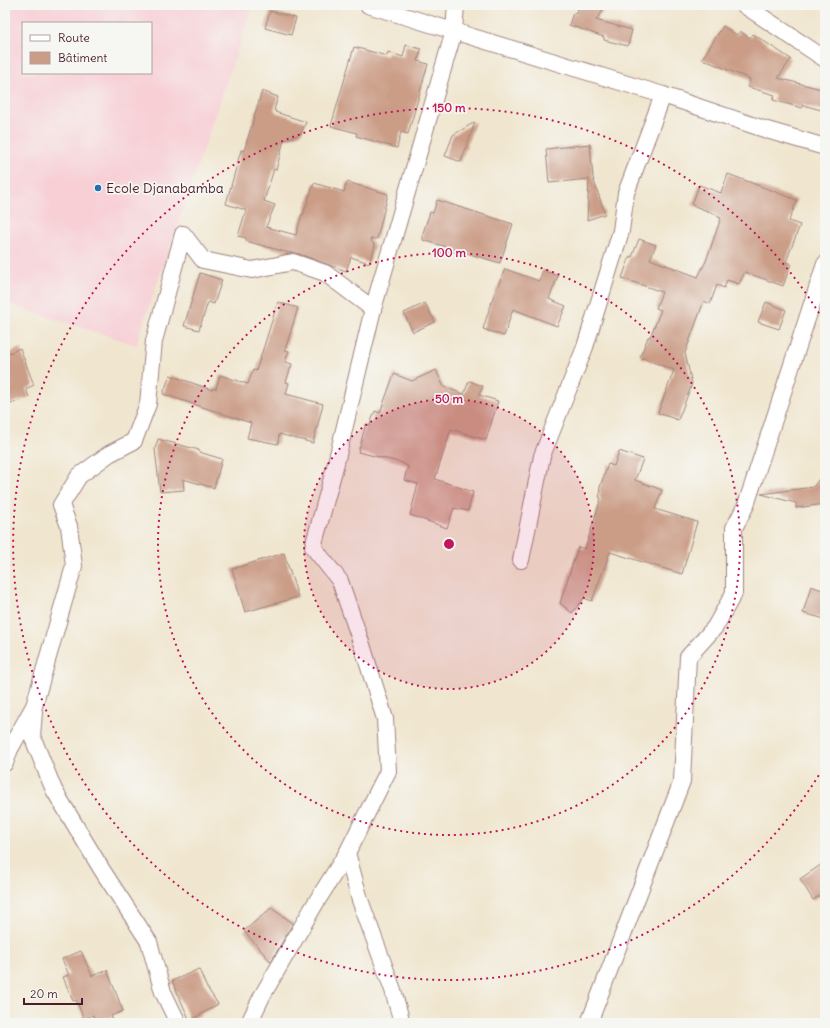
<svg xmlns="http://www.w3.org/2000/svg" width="830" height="1028" font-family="Delius,sans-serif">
  <rect width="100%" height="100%" fill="#f6f6f2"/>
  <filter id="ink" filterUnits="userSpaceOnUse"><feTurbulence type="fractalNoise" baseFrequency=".025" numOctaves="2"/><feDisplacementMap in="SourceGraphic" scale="8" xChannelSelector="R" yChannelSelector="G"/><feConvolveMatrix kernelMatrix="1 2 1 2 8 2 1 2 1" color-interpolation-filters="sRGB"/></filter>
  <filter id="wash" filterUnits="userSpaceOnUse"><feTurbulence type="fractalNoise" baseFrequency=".012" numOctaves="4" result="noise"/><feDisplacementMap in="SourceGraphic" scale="16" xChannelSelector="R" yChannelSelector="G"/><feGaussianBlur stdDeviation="0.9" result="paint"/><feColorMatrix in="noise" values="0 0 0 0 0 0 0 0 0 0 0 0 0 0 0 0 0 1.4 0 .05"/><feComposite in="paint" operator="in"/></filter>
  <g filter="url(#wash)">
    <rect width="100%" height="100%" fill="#f0e6cf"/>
    <path fill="#f7cfd5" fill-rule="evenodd" d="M5 5H253L136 345 5 303ZM23 23H151V73H23Z"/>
    <g id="blocks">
      <g fill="#cb9d87">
        <path d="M581 5H594L603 11 596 20 632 30 628 46 604 40V37L569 25 573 13 575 14Z"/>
        <path d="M270 11 296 18 291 35 265 28Z"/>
        <path d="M723 26 737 35 740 31 750 38 753 34 791 59 778 78 825 90V111L803 105 802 108 773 100 775 95 748 87 750 79 702 59Z"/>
        <path d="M406 45 421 49 418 61 428 64 408 134 401 132 397 148 356 136 357 133 331 126 354 47 387 56 388 52 403 57Z"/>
        <path d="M262 91 278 97 274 110 276 111 275 112 306 122 301 134 284 140 276 170 274 169 264 201 275 205 266 227 296 235 302 214 303 215 314 183 344 192 347 182 388 194 377 239H370L375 246 369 263 351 257 346 271 296 253H289L246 241V238L238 236 246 210 226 204 241 150 244 151Z"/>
        <path d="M475 122 461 162 445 156 453 135Z"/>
        <path d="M590 144 593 178 605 214 587 220 589 179 549 183 546 149Z"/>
        <path d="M728 174 797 200 789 221 800 225 786 262 791 264 783 286 745 272 739 284 727 280 724 288 717 285 710 304 704 301 685 353 692 384 678 420 658 413 674 370 640 357 648 337H650L661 310 656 308 662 292 622 278 630 256 632 257 639 239 656 245 650 259 698 277 706 261 721 218 718 217V215L692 205 699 185 721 193Z"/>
        <path d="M437 200 513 224 500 263 423 240V233L430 212 433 213Z"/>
        <path d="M505 269 539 281 543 270 558 276 549 299 566 306 557 326 513 309 504 336 483 329 492 300Z"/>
        <path d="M200 273 222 280 214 304 208 302 199 330 184 326Z"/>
        <path d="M278 302 298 308 285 350 289 351 285 362 292 364 286 382 289 383 286 394 323 404 313 443 279 434 278 444 247 438 251 423 163 394 170 375 212 390 213 388 216 389 220 375 248 384 253 370 256 371Z"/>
        <path d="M766 302 786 310 779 329 758 322Z"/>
        <path d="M425 303 435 322 413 332 404 313Z"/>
        <path d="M20 348 34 385 26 389 29 397 5 406V355Z"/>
        <path d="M436 370 444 387 464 394 469 381 483 386 479 395 498 401 486 440 451 429 435 479 473 492 468 511 454 508 447 528 410 515 418 484 404 480 408 466 403 464V463L358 452 366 424 370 425 375 411 380 413 394 374 412 381Z"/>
        <path d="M158 439 199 450V452L222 459 214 488 183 479 184 490 160 492 155 449Z"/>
        <path d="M619 451 643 459 635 480 662 490 655 509 697 522 682 574 610 552 592 601 584 598 572 613 560 603 578 547 585 549 601 498 599 497 601 491 599 490 608 464 614 466Z"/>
        <path d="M825 471V504L796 508V503L761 494 813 487Z"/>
        <path d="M284 553 298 597 245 612 232 569Z"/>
        <path d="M811 586 825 591V619L803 613Z"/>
        <path d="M825 862V892L813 900 800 879Z"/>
        <path d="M271 908 293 923 271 962 244 931Z"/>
        <path d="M81 951 92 976 107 970 123 1011 111 1016 114 1023H96L93 1015 84 1019 76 1000 73 1001 63 977 69 975 62 959Z"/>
        <path d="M199 969 206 986 218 1004 190 1021 172 981Z"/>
      </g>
    </g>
  </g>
  <g filter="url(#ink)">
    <use href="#blocks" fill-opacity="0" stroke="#9d827d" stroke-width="1"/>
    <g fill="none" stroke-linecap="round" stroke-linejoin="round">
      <defs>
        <g id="minor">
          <path d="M368 5 663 95 767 130 825 147"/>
          <path d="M744 5 825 59"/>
          <path d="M521 560 542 456 585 347 621 231 626 193 663 95"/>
          <path d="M34 712 32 736 54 790 102 870 149 942 163 992 178 1023"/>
          <path d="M5 763 10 749 34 706 74 566 69 526 61 505 79 476 109 454 134 441 148 404 154 341 183 234 203 260 252 270 293 262 325 273 373 309"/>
          <path d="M347 853 360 900 393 990 402 1023"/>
          <path d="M249 1023 262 996 315 904 347 853 388 771 385 719 363 648 340 581 313 547 336 463 373 309 454 31 456 5"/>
          <path d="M589 1023 682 781 688 657 715 627 734 593V528L746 505 825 264"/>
        </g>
      </defs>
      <use href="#minor" stroke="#9d827d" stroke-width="18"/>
      <use href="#minor" stroke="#fff" stroke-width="16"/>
    </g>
  </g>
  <circle cx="449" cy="544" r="145" fill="#c2185b" fill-opacity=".12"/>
  <g fill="none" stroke="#c2185b" stroke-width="2" stroke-dasharray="2 4">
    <circle cx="449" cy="544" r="145"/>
    <circle cx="449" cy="544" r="291"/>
    <path d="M825 765A436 436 0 1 1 825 323"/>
  </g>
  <circle fill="#1f6fb2" stroke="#f6f6f2" stroke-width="1.5" cx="98" cy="188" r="4"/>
  <g text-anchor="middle" stroke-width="3.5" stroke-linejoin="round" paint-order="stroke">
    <g font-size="14" fill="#4a1f2b" stroke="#f6f6f2" text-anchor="start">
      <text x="106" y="193">Ecole Djanabamba</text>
    </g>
  </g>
  <circle cx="449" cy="544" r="6" fill="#c2185b" stroke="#f6f6f2" stroke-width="2"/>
  <g font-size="12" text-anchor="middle" font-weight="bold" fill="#c2185b" stroke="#f6f6f2" stroke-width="3.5" stroke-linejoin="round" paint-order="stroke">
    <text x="449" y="112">150 m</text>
    <text x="449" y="257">100 m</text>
    <text x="449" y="403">50 m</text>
  </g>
  <rect width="830" height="1028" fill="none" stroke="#f6f6f2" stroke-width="20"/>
  <rect x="22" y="22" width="130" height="52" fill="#f6f6f2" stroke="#b1a0a2"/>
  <rect x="30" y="35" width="20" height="6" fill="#ffffff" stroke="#b1a0a2"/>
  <text x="58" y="42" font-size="12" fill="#4a1f2b">Route</text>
  <rect x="30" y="52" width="20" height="12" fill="#cb9d87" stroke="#b1a0a2"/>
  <text x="58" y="62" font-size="12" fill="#4a1f2b">Bâtiment</text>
  <path d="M24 998v6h58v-6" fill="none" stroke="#4a1f2b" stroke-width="2"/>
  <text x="30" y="998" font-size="12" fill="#4a1f2b" stroke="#f6f6f2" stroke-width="3" paint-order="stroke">20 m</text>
</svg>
